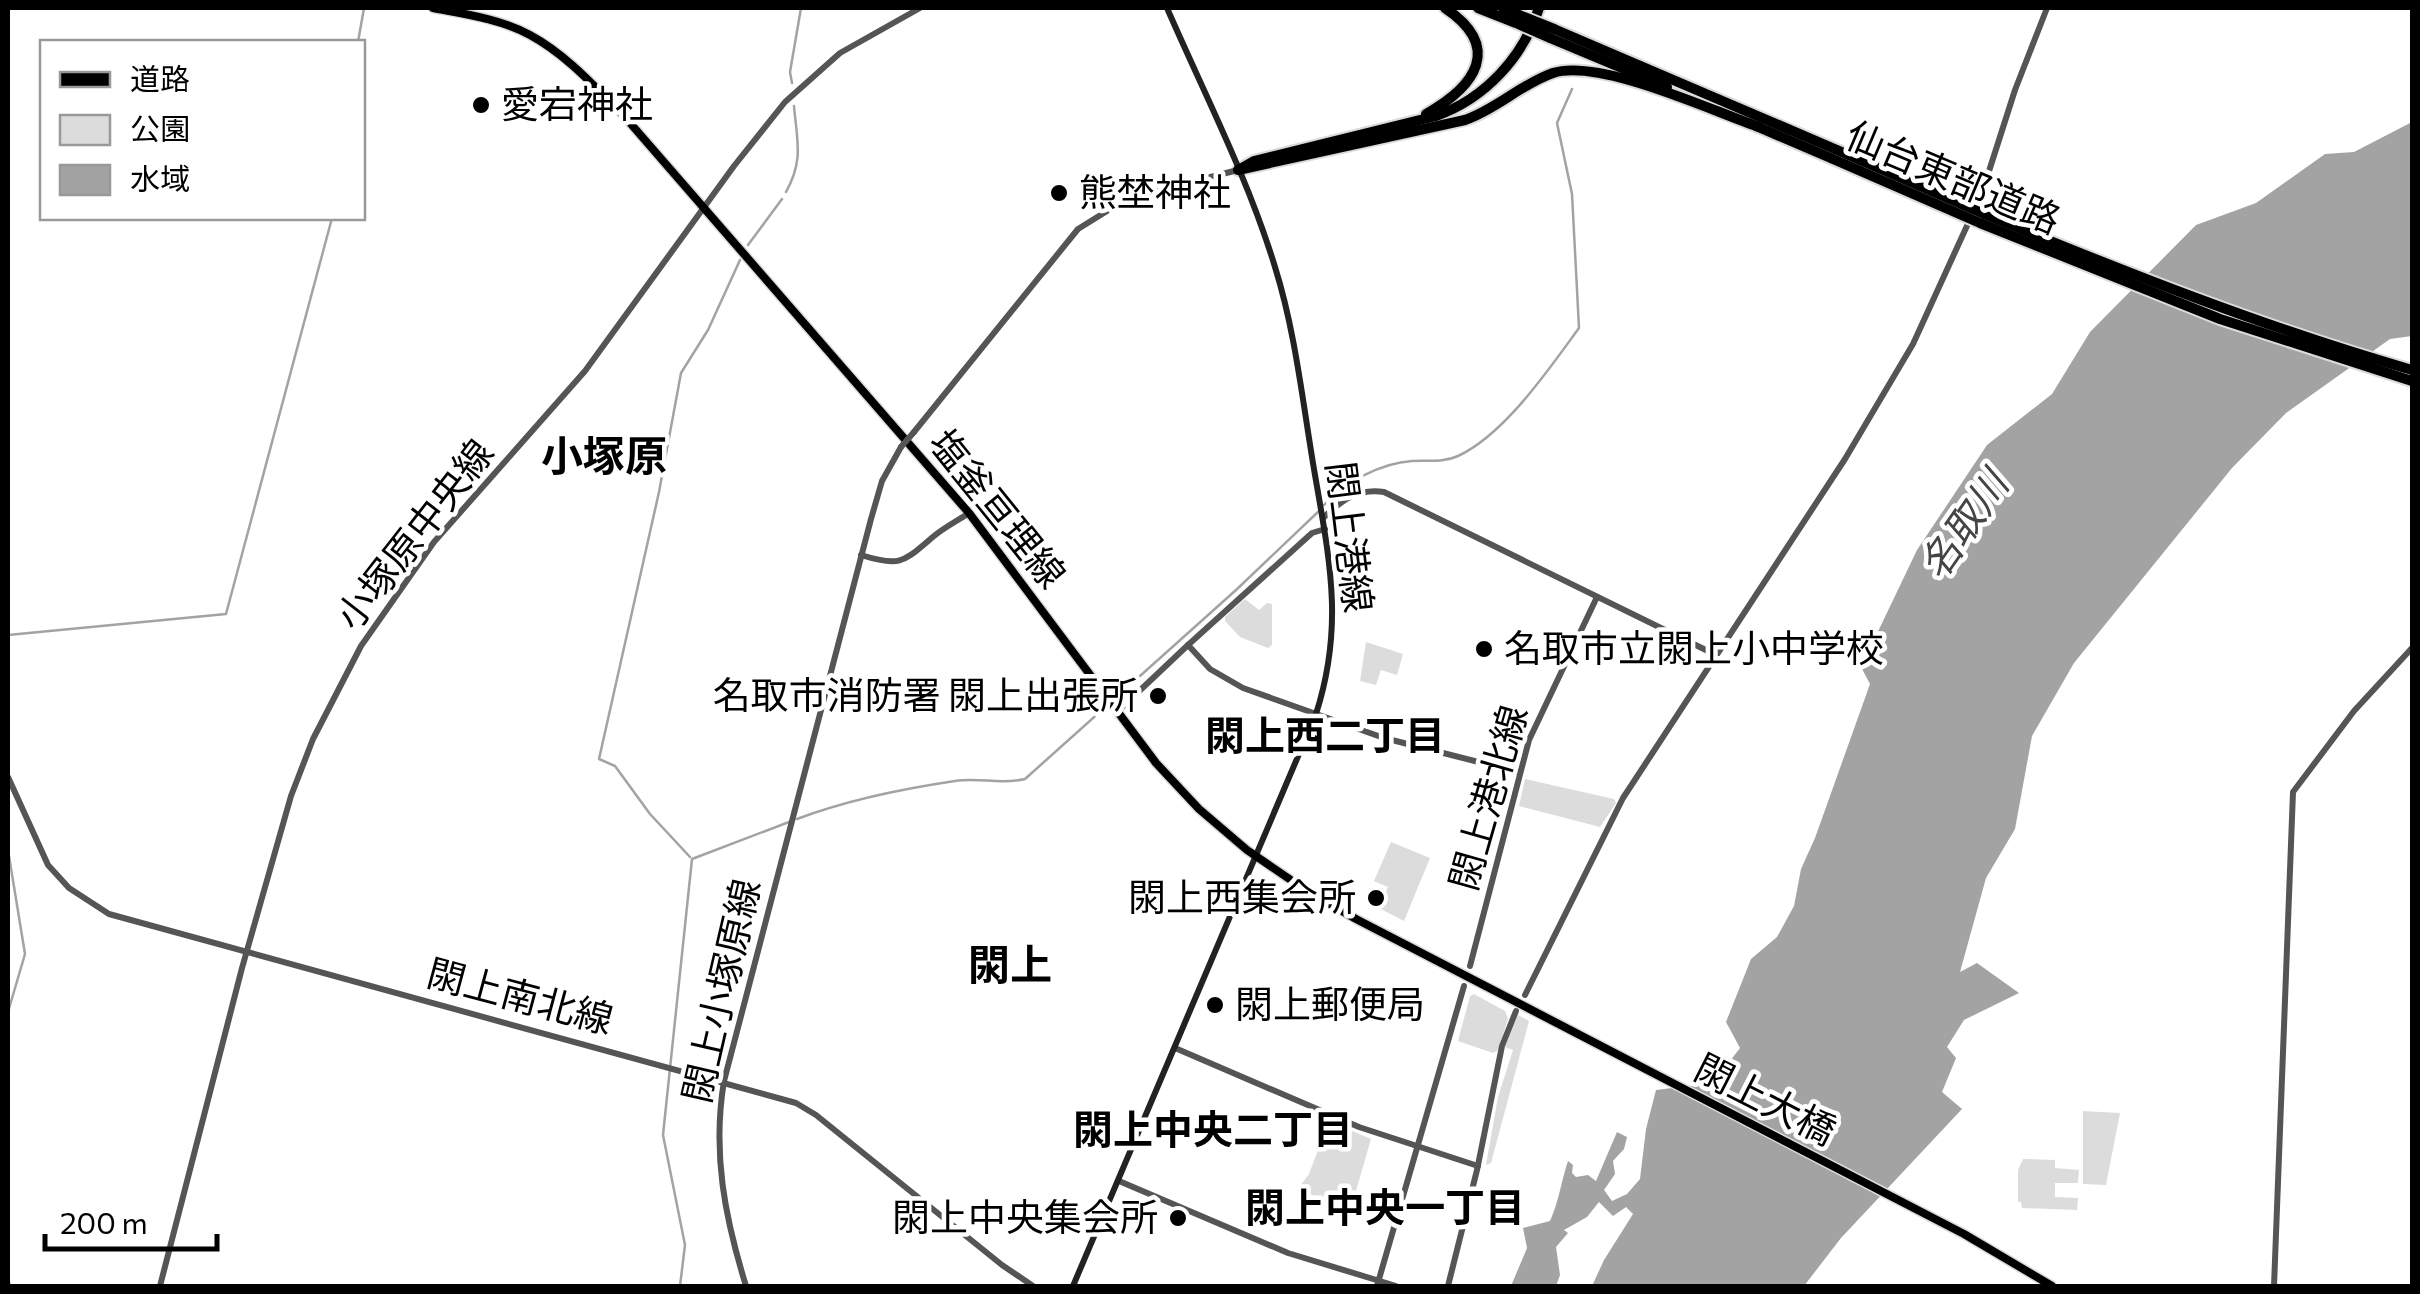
<svg xmlns="http://www.w3.org/2000/svg" width="2420" height="1294" font-family="Commissioner,'Noto Sans JP',sans-serif">
  <rect width="100%" height="100%" fill="#fff"/>
  <g fill="#dcdcdc">
    <path d="M1245 599 1259 610 1267 603 1272 604V645L1268 648 1240 637 1225 621V617Z"/>
    <path d="M1366 642 1403 654 1397 675 1381 670 1376 685 1360 681Z"/>
    <path d="M1525 779 1614 799 1616 803 1600 827 1519 806Z"/>
    <path d="M1391 842 1430 858 1404 921 1379 908 1388 887 1374 881Z"/>
    <path d="M1474 994 1505 1011 1508 1019 1498 1050 1493 1053 1458 1041 1470 996Z"/>
    <path d="M1518 1015 1529 1021 1491 1163 1486 1165 1498 1097 1513 1050 1505 1047Z"/>
    <path d="M2083 1111 2120 1113 2106 1185 2083 1184Z"/>
    <path d="M1329 1121 1371 1139 1351 1208 1297 1190 1309 1174Z"/>
    <path d="M2023 1159 2055 1160V1168L2079 1170 2078 1183H2055V1197L2078 1198 2077 1210 2022 1208 2021 1202H2018V1170Z"/>
  </g>
  <path fill="#a3a3a3" d="M2412 122V336L2390 339 2286 413 2232 468 2074 663 2032 736 2015 829 1986 878 1960 972 1977 963 2019 993 1964 1020 1947 1047 1956 1058 1942 1092 1962 1109 1841 1238 1804 1286H1592L1604 1260 1633 1214 1626 1207 1613 1216 1599 1202 1587 1217 1564 1230 1568 1233 1556 1247 1560 1275 1556 1286H1511L1527 1248 1523 1228 1550 1221C1559 1201 1561 1182 1568 1161L1573 1165 1572 1173 1576 1177 1588 1175 1596 1181 1617 1132 1627 1137 1624 1149 1613 1161 1615 1174 1604 1190 1612 1201 1627 1194 1640 1179 1646 1129 1656 1090 1713 1083 1740 1048 1726 1022 1751 959 1777 937 1794 906 1801 869 1815 838 1870 684 1861 667 1917 550 1987 445 2052 394 2090 332 2196 225 2256 203 2325 154 2354 152Z"/>
  <g fill="none" stroke-linecap="round" stroke-linejoin="round">
    <g stroke="#a3a3a3" stroke-width="2.5">
      <path d="M358 42 364 8"/>
      <path d="M792 83 790 72 801 8"/>
      <path d="M786 192C804 160 797 141 794 106"/>
      <path d="M748 245 782 199"/>
      <path d="M1324 505C1345 482 1381 463 1412 461 1428 460 1443 463 1458 456 1505 434 1549 369 1579 328L1572 194 1557 123 1572 89"/>
      <path d="M8 635 226 614 332 218"/>
      <path d="M797 819C847 800 901 789 955 781 979 777 1001 785 1025 779L1236 590 1319 511"/>
      <path d="M8 850 25 954 8 1012"/>
      <path d="M690 857 650 814 615 766 599 759 659 492 681 373 708 330 740 260"/>
      <path d="M8 1278 10 1286"/>
      <path d="M680 1286 685 1245 663 1135 692 859 789 822"/>
    </g>
    <defs>
      <path id="primary" d="M433 8C465 14 501 19 530 35 567 55 595 87 624 116L969 513 1156 763 1199 809 1247 850 1304 889 1356 919 1964 1234 2052 1286"/>
      <g id="motorway">
        <path d="M1478 8 1516 23"/>
        <path d="M1503 8 1519 15"/>
        <path d="M1554 29 1837 150"/>
        <path d="M1550 38 1667 87"/>
        <path d="M1426 114C1476 86 1503 47 1445 8"/>
        <path d="M1756 126 1833 159"/>
        <path d="M1240 169 1254 161 1436 116C1486 98 1523 57 1539 8"/>
        <path d="M1238 170 1465 120C1497 109 1521 84 1553 73 1599 58 1710 110 1759 127"/>
        <path d="M1984 214C2125 272 2266 328 2412 370"/>
        <path d="M1980 223 2220 319 2412 381"/>
      </g>
    </defs>
    <use href="#primary" stroke="#dbdbdb" stroke-width="11"/>
    <use href="#motorway" stroke="#dbdbdb" stroke-width="14"/>
    <g stroke="#555" stroke-width="6">
      <path d="M914 432 1078 229 1128 198 1238 170"/>
      <path d="M1323 518C1341 501 1357 488 1384 492L1716 655"/>
      <path d="M1325 529 1312 533 1188 645 1210 669 1243 688 1384 738 1518 772"/>
      <path d="M861 555C902 568 904 561 934 536 945 527 957 521 969 513"/>
      <path d="M1116 713 1188 645"/>
      <path d="M8 777 48 865 69 888 109 914 796 1103 816 1115 1002 1265 1033 1286"/>
      <path d="M1470 966 1529 740 1597 597"/>
      <path d="M1525 995 1623 798 1845 459 1913 344 1982 193 2015 90 2047 8"/>
      <path d="M1175 1048 1359 1127 1478 1166"/>
      <path d="M1119 1181 1288 1253 1396 1286"/>
      <path d="M160 1286 242 968 291 796 313 739 361 646 434 542 585 371 734 166 785 102 840 53 920 8"/>
      <path d="M746 1286C725 1218 712 1153 724 1081L871 519 882 481 901 447"/>
      <path d="M1377 1286 1464 986"/>
      <path d="M1448 1286 1477 1170 1502 1046 1516 1011"/>
      <path d="M2274 1286 2293 792 2354 711 2412 648"/>
    </g>
    <path stroke="#222" stroke-width="6" d="M1073 1286 1316 714C1344 627 1330 562 1315 475 1303 406 1296 334 1275 267 1248 178 1204 93 1167 8"/>
    <use href="#primary" stroke="#000" stroke-width="8"/>
    <use href="#motorway" stroke="#000" stroke-width="10"/>
    <defs>
      <g id="motorway-bridge">
        <path d="M1519 15 1554 29"/>
        <path d="M1516 23 1550 38"/>
        <path d="M1837 150 1984 214"/>
        <path d="M1833 159 1980 223"/>
      </g>
    </defs>
    <use href="#motorway-bridge" stroke="#dbdbdb" stroke-width="14" stroke-linecap="butt"/>
    <path stroke="#555" stroke-width="6" d="M901 447 914 432"/>
    <use href="#motorway-bridge" stroke="#000" stroke-width="10"/>
  </g>
  <g fill="#000" stroke="#fff" stroke-width="4">
    <circle cx="481" cy="105" r="10"/>
    <circle cx="1059" cy="193" r="10"/>
    <circle cx="1484" cy="649" r="10"/>
    <circle cx="1158" cy="696" r="10"/>
    <circle cx="1376" cy="898" r="10"/>
    <circle cx="1215" cy="1005" r="10"/>
    <circle cx="1178" cy="1218" r="10"/>
  </g>
  <g text-anchor="middle" stroke-width="9" stroke-linejoin="round" paint-order="stroke">
    <g font-size="38" fill="#000" stroke="#fff" text-anchor="start">
      <text x="501" y="118">愛宕神社</text>
      <text x="1079" y="206">熊埜神社</text>
      <text x="1504" y="662">名取市立閖上小中学校</text>
      <text x="1138" y="709" text-anchor="end">名取市消防署 閖上出張所</text>
      <text x="1356" y="911" text-anchor="end">閖上西集会所</text>
      <text x="1235" y="1018">閖上郵便局</text>
      <text x="1158" y="1231" text-anchor="end">閖上中央集会所</text>
    </g>
    <g font-size="38" fill="#000" stroke="#fff">
      <text transform="translate(1953 178) rotate(23)" y="13">仙台東部道路</text>
      <text transform="translate(997 509) rotate(51)" y="13">塩釜亘理線</text>
      <text transform="translate(415 535) rotate(-52)" y="13">小塚原中央線</text>
      <text transform="translate(1349 537) rotate(83)" y="13">閖上港線</text>
      <text transform="translate(1489 798) rotate(-74)" y="13">閖上港北線</text>
      <text transform="translate(722 991) rotate(-77)" y="13">閖上小塚原線</text>
      <text transform="translate(520 997) rotate(15)" y="13">閖上南北線</text>
      <text transform="translate(1765 1100) rotate(27)" y="13">閖上大橋</text>
    </g>
    <g font-size="40" font-style="italic" fill="#444" stroke="#fff">
      <text transform="translate(1964 525) rotate(-55)" y="14">名取川</text>
    </g>
    <g font-size="40" font-weight="bold" fill="#000" stroke="#fff">
      <text x="1325" y="750">閖上西二丁目</text>
      <text x="1213" y="1144">閖上中央二丁目</text>
      <text x="1385" y="1222">閖上中央一丁目</text>
    </g>
    <g font-size="42" font-weight="bold" fill="#000" stroke="#fff">
      <text x="604" y="471">小塚原</text>
      <text x="1010" y="980">閖上</text>
    </g>
  </g>
  <rect width="2420" height="1294" fill="none" stroke="#000000" stroke-width="20"/>
  <rect x="40" y="40" width="325" height="180" fill="#ffffff" stroke="#999999" stroke-width="2.5"/>
  <rect x="60" y="72" width="50" height="15" fill="#000000" stroke="#999999" stroke-width="2.5"/>
  <text x="130" y="90" font-size="30" fill="#000000">道路</text>
  <rect x="60" y="115" width="50" height="30" fill="#dcdcdc" stroke="#999999" stroke-width="2.5"/>
  <text x="130" y="140" font-size="30" fill="#000000">公園</text>
  <rect x="60" y="165" width="50" height="30" fill="#a3a3a3" stroke="#999999" stroke-width="2.5"/>
  <text x="130" y="190" font-size="30" fill="#000000">水域</text>
  <path d="M45 1234v15h172v-15" fill="none" stroke="#000000" stroke-width="5"/>
  <text x="60" y="1234" font-size="30" fill="#000000" stroke="#ffffff" stroke-width="8" paint-order="stroke">200 m</text>
</svg>
